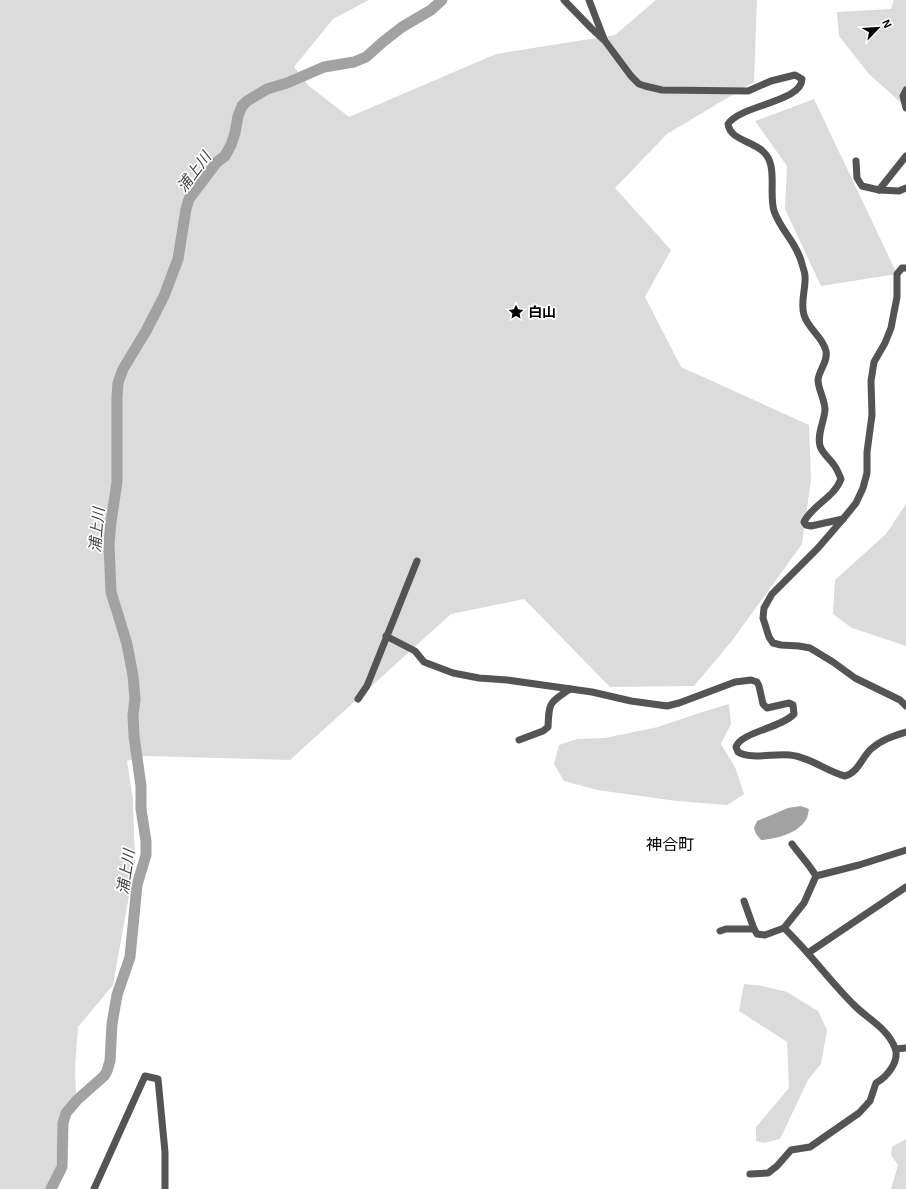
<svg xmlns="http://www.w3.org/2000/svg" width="906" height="1189" font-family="'Exo 2','Noto Sans JP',sans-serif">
  <rect width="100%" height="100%" fill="#fff"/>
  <g fill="#dbdbdb">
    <path d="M0 0H369L333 19 294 67 309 86 349 117 496 54 615 35 656 0H757L754 82 667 134 615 188 671 250 645 297 681 367 809 425 811 480 802 544 731 642 694 686 610 687 524 599 451 614 290 760 145 756 127 761 133 800 135 862 113 985 78 1027 75 1067 76 1093 67 1104 58 1124 56 1169 46 1189H0Z"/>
    <path d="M894 0H906V107L869 74 839 36 837 12 891 9Z"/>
    <path d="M814 99 897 274 821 286 785 209 787 166 755 121Z"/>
    <path d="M906 504V646L852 628 833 614 835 580 886 534Z"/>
    <path d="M729 704 731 724 721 744 735 767 744 794 727 805 677 801 597 790 564 781 554 764 559 745 577 739 605 738 658 727 699 713Z"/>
    <path d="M744 984 763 986 787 992 818 1011 827 1030 821 1064 808 1080 780 1139 764 1143 756 1141V1127L789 1088 787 1042 739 1011Z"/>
    <path d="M906 1139V1189H891L898 1165 891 1155 892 1147Z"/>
  </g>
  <path fill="#a2a2a2" d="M801 806 809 809C808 813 808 818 805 821 796 834 776 839 761 840L756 834 754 828 757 821 788 808Z"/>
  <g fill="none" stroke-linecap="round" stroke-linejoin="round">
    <path stroke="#a2a2a2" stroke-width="11" d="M51 1189 62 1167 63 1123 66 1113 77 1100 104 1076 107 1071 110 1061 112 1024 117 995 130 957 137 885 146 855V841L141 809V786L134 736 133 715 135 699 133 676 127 644 111 592 109 544 111 522 117 482V397L118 383 123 369 146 331 164 296 178 259 186 209 189 199 217 162 225 156 231 145 235 133 238 116 242 106 247 101 267 89 287 83 324 67 354 62 366 57 384 41 402 27 431 10 442 0"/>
    <g stroke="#545454" stroke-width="7">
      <path d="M564 0 591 28 605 41 631 76 639 84 645 86 662 90 748 91 771 81 795 75 802 79C802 102 740 105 728 124 731 145 766 139 771 166 774 181 770 197 774 211 781 231 797 243 802 264 803 268 805 272 805 276 806 289 800 302 804 315 808 329 823 337 826 351 828 362 819 370 818 380 818 389 825 400 825 410 824 422 817 434 820 446 822 453 830 459 834 465 837 469 839 474 841 479 834 498 812 505 804 522L806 525 811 526 843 519"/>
      <path d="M589 0 604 39"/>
      <path d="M906 90 903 96 906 108"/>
      <path d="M906 156 879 190 899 191 906 188"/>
      <path d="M856 161 857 178 862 186 879 190"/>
      <path d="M906 268H902L897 274V297L891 328 885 343 874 362 871 381 872 415 867 452V473L863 488 856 503 843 519 818 548 772 594 764 608 763 618 769 637 773 643 781 645 799 646 810 648 833 662 855 678 900 700 906 706"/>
      <path d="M386 636 415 651 424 662 453 673 479 678 507 680 592 692 631 701 667 706 679 703 735 682 751 680 757 682 759 686 763 704 767 708 789 703 793 705 794 714C781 728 741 732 736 747L738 752C751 760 774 753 790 755 810 757 826 771 845 776 858 773 862 757 871 749 881 740 893 736 906 732"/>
      <path d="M358 699 367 686 417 561"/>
      <path d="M519 740 543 731 548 727C549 702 549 703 570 689"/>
      <path d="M792 844C800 855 809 864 816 876"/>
      <path d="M816 876 859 865 906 850"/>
      <path d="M744 901 754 929"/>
      <path d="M720 931 726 929H754L757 934 765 935 784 928"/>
      <path d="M808 953 906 887"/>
      <path d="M896 1049 906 1048"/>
      <path d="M750 1174 768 1173 777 1166 791 1150 810 1147 859 1113 870 1101 876 1083C887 1077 900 1061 895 1048 887 1027 867 1019 853 1004 829 980 809 952 784 928L804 903 816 876"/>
      <path d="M94 1189 145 1076 158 1079 165 1152V1189"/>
    </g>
  </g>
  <defs>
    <symbol id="sight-bare" viewBox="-9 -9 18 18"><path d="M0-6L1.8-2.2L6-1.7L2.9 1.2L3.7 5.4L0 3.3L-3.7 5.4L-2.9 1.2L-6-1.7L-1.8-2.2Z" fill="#000" stroke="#fff" stroke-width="2.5" paint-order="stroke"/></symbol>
  </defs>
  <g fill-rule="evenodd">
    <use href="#sight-bare" x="505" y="301" width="22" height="22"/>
  </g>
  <g text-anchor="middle" stroke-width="3.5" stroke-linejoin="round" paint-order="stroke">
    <g font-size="14" font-weight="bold" fill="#000" stroke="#fff" text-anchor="start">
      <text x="528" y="317">白山</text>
    </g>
    <g font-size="15" font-style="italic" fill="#434343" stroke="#fff">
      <text transform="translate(194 172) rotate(-53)" y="5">浦上川</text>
      <text transform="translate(97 530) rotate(-85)" y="5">浦上川</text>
      <text transform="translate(126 872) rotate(-81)" y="5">浦上川</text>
    </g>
    <g font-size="16" fill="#000" stroke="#fff">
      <text x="670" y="850">神合町</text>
    </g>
  </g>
  <g transform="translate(878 28) rotate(65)" stroke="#ffffff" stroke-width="3" paint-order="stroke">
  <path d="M0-3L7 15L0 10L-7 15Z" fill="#000000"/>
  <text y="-6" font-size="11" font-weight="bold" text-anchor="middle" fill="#000000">N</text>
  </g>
</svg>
